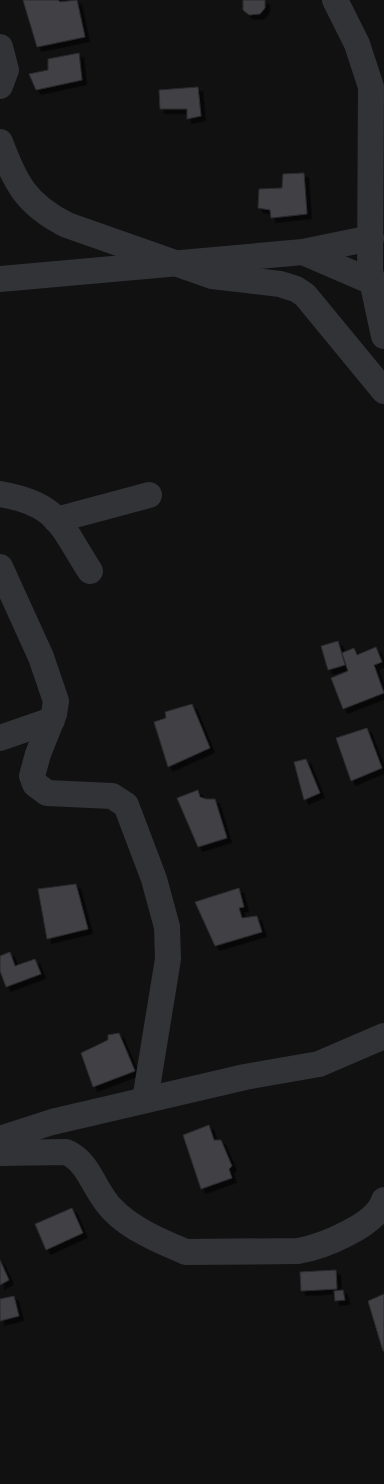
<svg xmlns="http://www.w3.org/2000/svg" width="384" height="1484" font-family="'PT Sans Narrow',sans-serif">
  <defs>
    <filter id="shadow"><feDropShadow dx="4.5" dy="4.5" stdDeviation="0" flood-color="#0009"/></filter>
  </defs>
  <rect width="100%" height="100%" fill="#111112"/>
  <g fill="#404145" stroke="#2b2b2e" filter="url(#shadow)">
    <path d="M23 0H58L60 2 77 0 85 37 37 47Z"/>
    <path d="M243 0H265V8L260 14 249 15 243 10Z"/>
    <path d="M79 53 82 80 36 90 29 74 48 70V59Z"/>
    <path d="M198 87 201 116 187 119V109H160L159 90Z"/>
    <path d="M304 173 307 214 271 218 270 210 258 208 259 189 282 188 283 174Z"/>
    <path d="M338 641 345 665 328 670 321 646Z"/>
    <path d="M376 647 382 662 374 665 384 693 343 709 331 678 348 671 342 653 354 648 357 655Z"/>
    <path d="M192 704 210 748 168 767 154 722 166 718 165 712Z"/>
    <path d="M367 728 382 768 351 781 336 738Z"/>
    <path d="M306 759 320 793 304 800 294 762Z"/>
    <path d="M198 790 200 797 206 799H215L227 838 198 847 177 798Z"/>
    <path d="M76 884 88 929 47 939 38 889Z"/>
    <path d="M239 888 244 907 239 908 242 918 257 916 262 932 215 946 195 902Z"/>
    <path d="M10 952 15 966 35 959 41 974 6 987 0 971V956Z"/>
    <path d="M119 1033 135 1071 93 1087 81 1053 108 1040V1035Z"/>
    <path d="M209 1125 214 1140H221L232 1166 229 1169 232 1178 201 1189 183 1135Z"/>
    <path d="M72 1208 83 1233 46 1250 35 1224Z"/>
    <path d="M0 1260 9 1280 0 1285Z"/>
    <path d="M336 1270 337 1289 301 1291 300 1272Z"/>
    <path d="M343 1290 345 1300 335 1301 334 1291Z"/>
    <path d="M384 1294V1351H383L368 1301Z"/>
    <path d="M14 1296 19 1316 0 1321V1299Z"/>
  </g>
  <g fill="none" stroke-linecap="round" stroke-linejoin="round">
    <g stroke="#323337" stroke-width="26">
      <path d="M335 0 357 44 371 87 370 271 384 336"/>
      <path d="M0 47 6 70 0 86"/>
      <path d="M0 142C16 183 25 204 67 225L212 276 280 284 296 289 305 295 384 391"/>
      <path d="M303 252 384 287"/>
      <path d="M0 279 303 252 371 238"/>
      <path d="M0 494C59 504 60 525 90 571"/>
      <path d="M56 520 149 495"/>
      <path d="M0 567 41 657 56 701 54 714 38 754 32 776 35 784 47 793 112 796 126 805 154 879 167 927 168 959 145 1100"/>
      <path d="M0 738 52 720"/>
      <path d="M0 1139 52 1122 245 1077 319 1064 384 1036"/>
      <path d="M0 1153 66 1152C90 1162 94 1192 113 1210 131 1229 162 1242 186 1252L298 1251C322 1247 377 1225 384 1200"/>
    </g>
  </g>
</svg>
